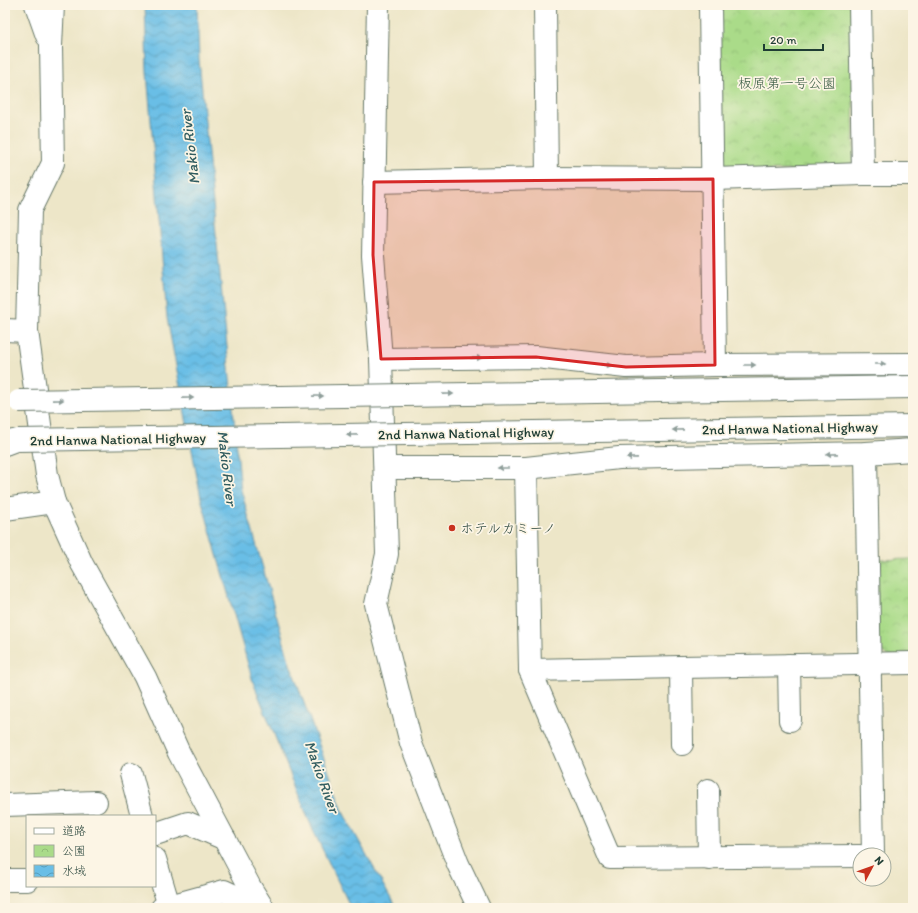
<svg xmlns="http://www.w3.org/2000/svg" width="918" height="913" font-family="Itim,'Klee One',sans-serif">
  <defs>
    <pattern id="park-crowns" width="20" height="18" patternUnits="userSpaceOnUse"><rect width="20" height="18" fill="#aadb89"/><path d="M2 6a3 3 0 1 1 6 0M12 15a3 3 0 1 1 6 0" fill="none" stroke="#92bd77"/></pattern>
    <pattern id="water-waves" width="16" height="10" patternUnits="userSpaceOnUse"><rect width="16" height="10" fill="#69bee6"/><path d="M0 5q4-4 8 0t8 0" fill="none" stroke="#569cbb"/></pattern>
  </defs>
  <rect width="100%" height="100%" fill="#fcf5e5"/>
  <filter id="ink" filterUnits="userSpaceOnUse"><feTurbulence type="fractalNoise" baseFrequency=".025" numOctaves="2"/><feDisplacementMap in="SourceGraphic" scale="8" xChannelSelector="R" yChannelSelector="G"/><feConvolveMatrix kernelMatrix="1 2 1 2 8 2 1 2 1" color-interpolation-filters="sRGB"/></filter>
  <filter id="wash" filterUnits="userSpaceOnUse"><feTurbulence type="fractalNoise" baseFrequency=".012" numOctaves="4" result="noise"/><feDisplacementMap in="SourceGraphic" scale="16" xChannelSelector="R" yChannelSelector="G"/><feGaussianBlur stdDeviation="0.9" result="paint"/><feColorMatrix in="noise" values="0 0 0 0 0 0 0 0 0 0 0 0 0 0 0 0 0 1.4 0 .05"/><feComposite in="paint" operator="in"/></filter>
  <g filter="url(#wash)">
    <rect width="100%" height="100%" fill="#ede6c8"/>
    <g fill="url(#park-crowns)" stroke="#648c5e">
      <path d="M719 5H852L854 160 845 169 731 171 721 161Z"/>
      <path d="M913 559V655L887 656 878 647 877 560Z"/>
    </g>
    <path fill="url(#water-waves)" stroke="#447e8d" d="M145 5H197L199 60 241 490 290 664 344 814 396 908H351L312 828 253 682 201 498 167 318 147 72Z"/>
  </g>
  <g filter="url(#ink)">
    <g fill="none" stroke-linecap="round" stroke-linejoin="round">
      <defs>
        <g id="minor">
          <path d="M36 5 47 36"/>
          <path d="M53 5 51 46 53 163 30 210 27 331 47 475 54 502 82 564 145 677 179 753 250 887 263 908"/>
          <path d="M378 5 373 255 381 359 387 554 376 604 411 743 458 864 479 908"/>
          <path d="M545 5 547 178"/>
          <path d="M710 5 715 365"/>
          <path d="M860 5 863 174"/>
          <path d="M374 182 547 178 713 179 863 174H913"/>
          <path d="M5 330 27 331"/>
          <path d="M381 359 536 357 626 367 715 365 913 364"/>
          <path d="M5 444 13 441"/>
          <path d="M866 453 873 855"/>
          <path d="M385 468H526L619 458 866 453 913 450"/>
          <path d="M526 468 530 670 610 858 860 856"/>
          <path d="M5 509 54 502"/>
          <path d="M789 665 790 720"/>
          <path d="M681 667 682 744"/>
          <path d="M530 670 681 667 913 663"/>
          <path d="M131 774 142 816"/>
          <path d="M708 790 709 858"/>
          <path d="M5 805 96 802"/>
          <path d="M155 834 188 823 225 839"/>
          <path d="M155 859 169 906"/>
          <path d="M5 880H27"/>
          <path d="M162 908 224 891 261 908"/>
        </g>
      </defs>
      <use href="#minor" stroke="#677868" stroke-width="24"/>
      <use href="#minor" stroke="#fff" stroke-width="22"/>
      <defs>
        <g id="highway-bridge">
          <path d="M19 401 913 387"/>
          <path d="M18 440 913 426"/>
        </g>
      </defs>
      <use href="#highway-bridge" stroke="#677868" stroke-width="24" stroke-linecap="butt"/>
      <use href="#highway-bridge" stroke="#fff" stroke-width="22"/>
    </g>
    <defs><path id="oneway-solid" d="M-6-.8H1V-3.2L6.5 0L1 3.2V.8H-6Z"/></defs>
    <g fill="#8f9e9a">
      <use href="#oneway-solid" transform="translate(476 358) rotate(-1)"/>
      <use href="#oneway-solid" transform="translate(880 364)"/>
      <use href="#oneway-solid" transform="translate(606 365) rotate(6)"/>
      <use href="#oneway-solid" transform="translate(750 365)"/>
      <use href="#oneway-solid" transform="translate(448 394) rotate(-1)"/>
      <use href="#oneway-solid" transform="translate(318 396) rotate(-1)"/>
      <use href="#oneway-solid" transform="translate(188 398) rotate(-1)"/>
      <use href="#oneway-solid" transform="translate(58 400) rotate(-1)"/>
      <use href="#oneway-solid" transform="translate(678 430) rotate(179)"/>
      <use href="#oneway-solid" transform="translate(352 435) rotate(179)"/>
      <use href="#oneway-solid" transform="translate(832 454) rotate(179)"/>
      <use href="#oneway-solid" transform="translate(632 458) rotate(179)"/>
      <use href="#oneway-solid" transform="translate(503 468) rotate(-180)"/>
    </g>
  </g>
  <path fill="#d62828" fill-opacity="0.2" stroke="#d62828" stroke-width="3" stroke-linejoin="round" d="M713 179 715 365 626 367 536 357 381 359 373 255 374 182Z"/>
  <circle fill="#c8321e" stroke="#fcf5e5" stroke-width="1.5" cx="452" cy="528" r="4"/>
  <g text-anchor="middle" stroke-width="3.5" stroke-linejoin="round" paint-order="stroke">
    <g font-size="14" fill="#3b5d45" stroke="#fcf5e5">
      <text x="787" y="88">板原第一号公園</text>
    </g>
    <g font-size="14" fill="#1f3d34" stroke="#fcf5e5">
      <text transform="translate(790 428) rotate(-1)" y="5">2nd Hanwa National Highway</text>
      <text transform="translate(466 433) rotate(-1)" y="5">2nd Hanwa National Highway</text>
      <text transform="translate(118 439) rotate(-1)" y="5">2nd Hanwa National Highway</text>
    </g>
    <g font-size="14" fill="#1f3d34" stroke="#fcf5e5" text-anchor="start">
      <text x="460" y="533">ホテルカミーノ</text>
    </g>
    <g font-size="15" font-style="italic" fill="#325d60" stroke="#fcf5e5">
      <text transform="translate(190 147) rotate(-97)" y="5">Makio River</text>
      <text transform="translate(227 468) rotate(83)" y="5">Makio River</text>
      <text transform="translate(322 777) rotate(70)" y="5">Makio River</text>
    </g>
  </g>
  <rect width="918" height="913" fill="none" stroke="#fcf5e5" stroke-width="20"/>
  <rect x="26" y="815" width="130" height="72" fill="#fcf5e5" stroke="#a4ab9e"/>
  <rect x="34" y="828" width="20" height="6" fill="#ffffff" stroke="#a4ab9e"/>
  <text x="62" y="835" font-size="12" fill="#1f3d34">道路</text>
  <rect x="34" y="845" width="20" height="12" fill="url(#park-crowns)" stroke="#a4ab9e"/>
  <text x="62" y="855" font-size="12" fill="#1f3d34">公園</text>
  <rect x="34" y="865" width="20" height="12" fill="url(#water-waves)" stroke="#a4ab9e"/>
  <text x="62" y="875" font-size="12" fill="#1f3d34">水域</text>
  <g transform="translate(872 867) rotate(49)"><circle r="19" fill="#fcf5e5" stroke="#a4ab9e"/>
  <path d="M0-3L7 15L0 10L-7 15Z" fill="#c8321e"/>
  <text y="-6" font-size="11" font-weight="bold" text-anchor="middle" fill="#1f3d34">N</text>
  </g>
  <path d="M764 44v6h59v-6" fill="none" stroke="#1f3d34" stroke-width="2"/>
  <text x="770" y="44" font-size="12" fill="#1f3d34" stroke="#fcf5e5" stroke-width="3" paint-order="stroke">20 m</text>
</svg>
